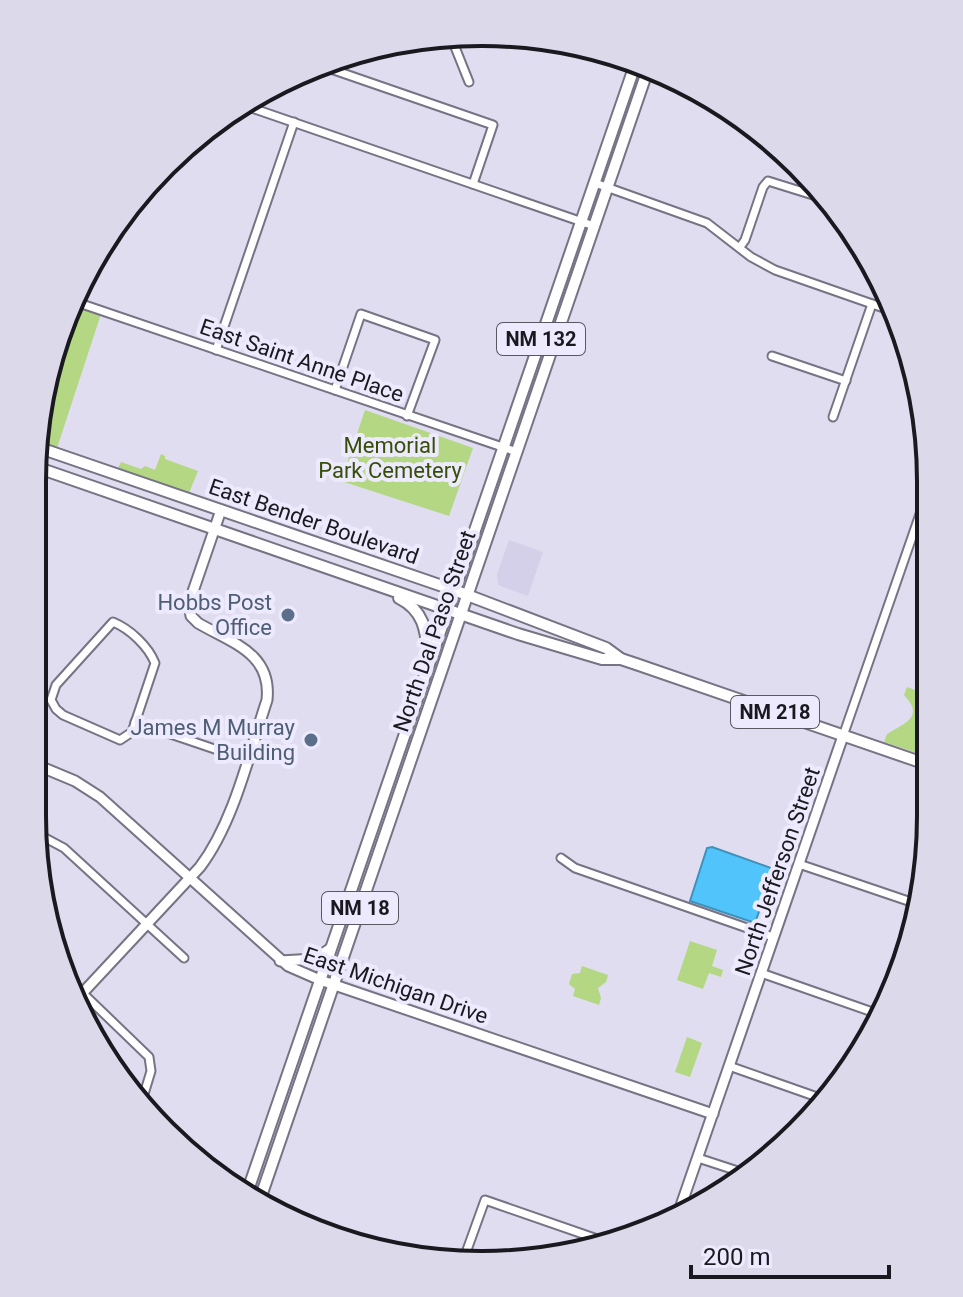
<svg xmlns="http://www.w3.org/2000/svg" width="963" height="1297" font-family="Roboto,sans-serif">
  <rect width="100%" height="100%" fill="#e0ddf0"/>
  <path fill="#d4d0e9" d="M509 540 543 552 528 596 498 585 497 574Z"/>
  <g fill="#b3d782">
    <path d="M75 305 101 314 57 448 35 440 47 366Z"/>
    <path d="M365 410 473 448 449 516 341 481Z"/>
    <path d="M161 454 165 456V459L198 471 189 493 118 468 121 462 141 469 145 466 155 470Z"/>
    <path d="M907 687 929 695V757L884 742 887 734C905 723 925 717 904 695Z"/>
    <path d="M690 941 717 950 712 966 723 970 721 977 709 973 703 989 677 980Z"/>
    <path d="M582 966 608 975 606 982 598 988 601 998 599 1005 573 996 575 989 569 984 572 974 580 973Z"/>
    <path d="M687 1037 702 1043 690 1077 675 1072Z"/>
  </g>
  <path fill="#50c4fb" stroke="#4091b9" stroke-width="2" d="M712 847 774 869 755 923 690 901 707 848Z"/>
  <g fill="none" stroke-linecap="round" stroke-linejoin="round">
    <defs>
      <g id="street">
        <path d="M453 42 469 82"/>
        <path d="M325 67 493 125 473 184"/>
        <path d="M246 106 594 226"/>
        <path d="M595 183 707 223 751 257 775 270 898 313"/>
        <path d="M740 247 745 240 763 187 768 181 829 200"/>
        <path d="M76 302 517 452"/>
        <path d="M216 350 294 122"/>
        <path d="M772 356 846 381"/>
        <path d="M335 390 361 314 435 340 407 416"/>
        <path d="M833 417 872 304"/>
        <path d="M113 622C130 629 148 646 155 663L132 732 120 740 63 715 56 709 51 700 56 685Z"/>
        <path d="M135 722 247 760"/>
        <path d="M843 736 928 491"/>
        <path d="M34 832 64 848 184 958"/>
        <path d="M561 858 575 868 773 937"/>
        <path d="M799 864 920 905"/>
        <path d="M761 973 881 1015"/>
        <path d="M65 976 149 1057 151 1071 141 1104"/>
        <path d="M729 1066 820 1098"/>
        <path d="M698 1158 750 1175"/>
        <path d="M463 1261 485 1200 606 1242"/>
      </g>
      <g id="secondary">
        <path d="M32 763 75 781 100 797 288 966 320 980 713 1114"/>
        <path d="M280 961 315 959 331 948"/>
        <path d="M76 1000 200 867C234 822 249 754 267 700 272 653 232 643 198 623L191 616 189 603 221 510"/>
        <path d="M677 1217 843 736"/>
      </g>
      <g id="primary">
        <path d="M34 446 454 590 606 648 621 659 636 664 929 765"/>
        <path d="M33 466 518 634 602 659H621"/>
        <path d="M399 598C425 611 426 632 429 658"/>
        <path d="M247 1193 634 68"/>
        <path d="M259 1202 647 72"/>
      </g>
    </defs>
    <use href="#street" stroke="#767384" stroke-width="11"/>
    <use href="#secondary" stroke="#767384" stroke-width="13"/>
    <use href="#primary" stroke="#767384" stroke-width="14"/>
    <use href="#street" stroke="#fff" stroke-width="7"/>
    <use href="#secondary" stroke="#fff" stroke-width="9"/>
    <use href="#primary" stroke="#fff" stroke-width="10"/>
  </g>
  <g fill="#5c6f8a" stroke="#edeafd" stroke-width="3">
    <circle cx="288" cy="615" r="8"/>
    <circle cx="311" cy="740" r="8"/>
  </g>
  <g text-anchor="middle" stroke-width="8" stroke-linejoin="round" paint-order="stroke">
    <g fill="#edeafd" stroke="#595862" stroke-width="2">
      <rect x="497" y="323" width="88" height="32" rx="6"/>
      <rect x="731" y="696" width="88" height="32" rx="6"/>
      <rect x="322" y="892" width="76" height="32" rx="6"/>
    </g>
    <g font-size="20" font-weight="bold" fill="#1a191f">
      <text x="541" y="346">NM 132</text>
      <text x="775" y="719">NM 218</text>
      <text x="360" y="915">NM 18</text>
    </g>
    <g font-size="22" fill="#1a191f" stroke="#edeafd">
      <text transform="translate(302 360) rotate(19)" y="8">East Saint Anne Place</text>
      <text transform="translate(314 521) rotate(19)" y="8">East Bender Boulevard</text>
      <text transform="translate(434 631) rotate(-71)" y="8">North Dal Paso Street</text>
      <text transform="translate(777 871) rotate(-71)" y="8">North Jefferson Street</text>
      <text transform="translate(396 985) rotate(19)" y="8">East Michigan Drive</text>
    </g>
    <g font-size="22" fill="#374e09" stroke="#edeafd">
      <text x="390" y="453">Memorial<tspan x="390" dy="25">Park Cemetery</tspan></text>
    </g>
    <g font-size="22" fill="#4e5e75" stroke="#edeafd" text-anchor="end">
      <text x="272" y="610">Hobbs Post<tspan x="272" dy="25">Office</tspan></text>
      <text x="295" y="735">James M Murray<tspan x="295" dy="25">Building</tspan></text>
    </g>
  </g>
  <path d="M0 0H963V1297H0ZM481 46H482A435 435 0 0 1 917 481V816A435 435 0 0 1 482 1251H481A435 435 0 0 1 46 816V481A435 435 0 0 1 481 46Z" fill="#dcd9eb" fill-rule="evenodd"/>
  <path fill="none" stroke="#1a191f" stroke-width="4" d="M481 46H482A435 435 0 0 1 917 481V816A435 435 0 0 1 482 1251H481A435 435 0 0 1 46 816V481A435 435 0 0 1 481 46Z"/>
  <path d="M691 1265v12h198v-12" fill="none" stroke="#1a191f" stroke-width="4"/>
  <text x="703" y="1265" font-size="24" fill="#1a191f" stroke="#edeafd" stroke-width="6" paint-order="stroke">200 m</text>
</svg>
